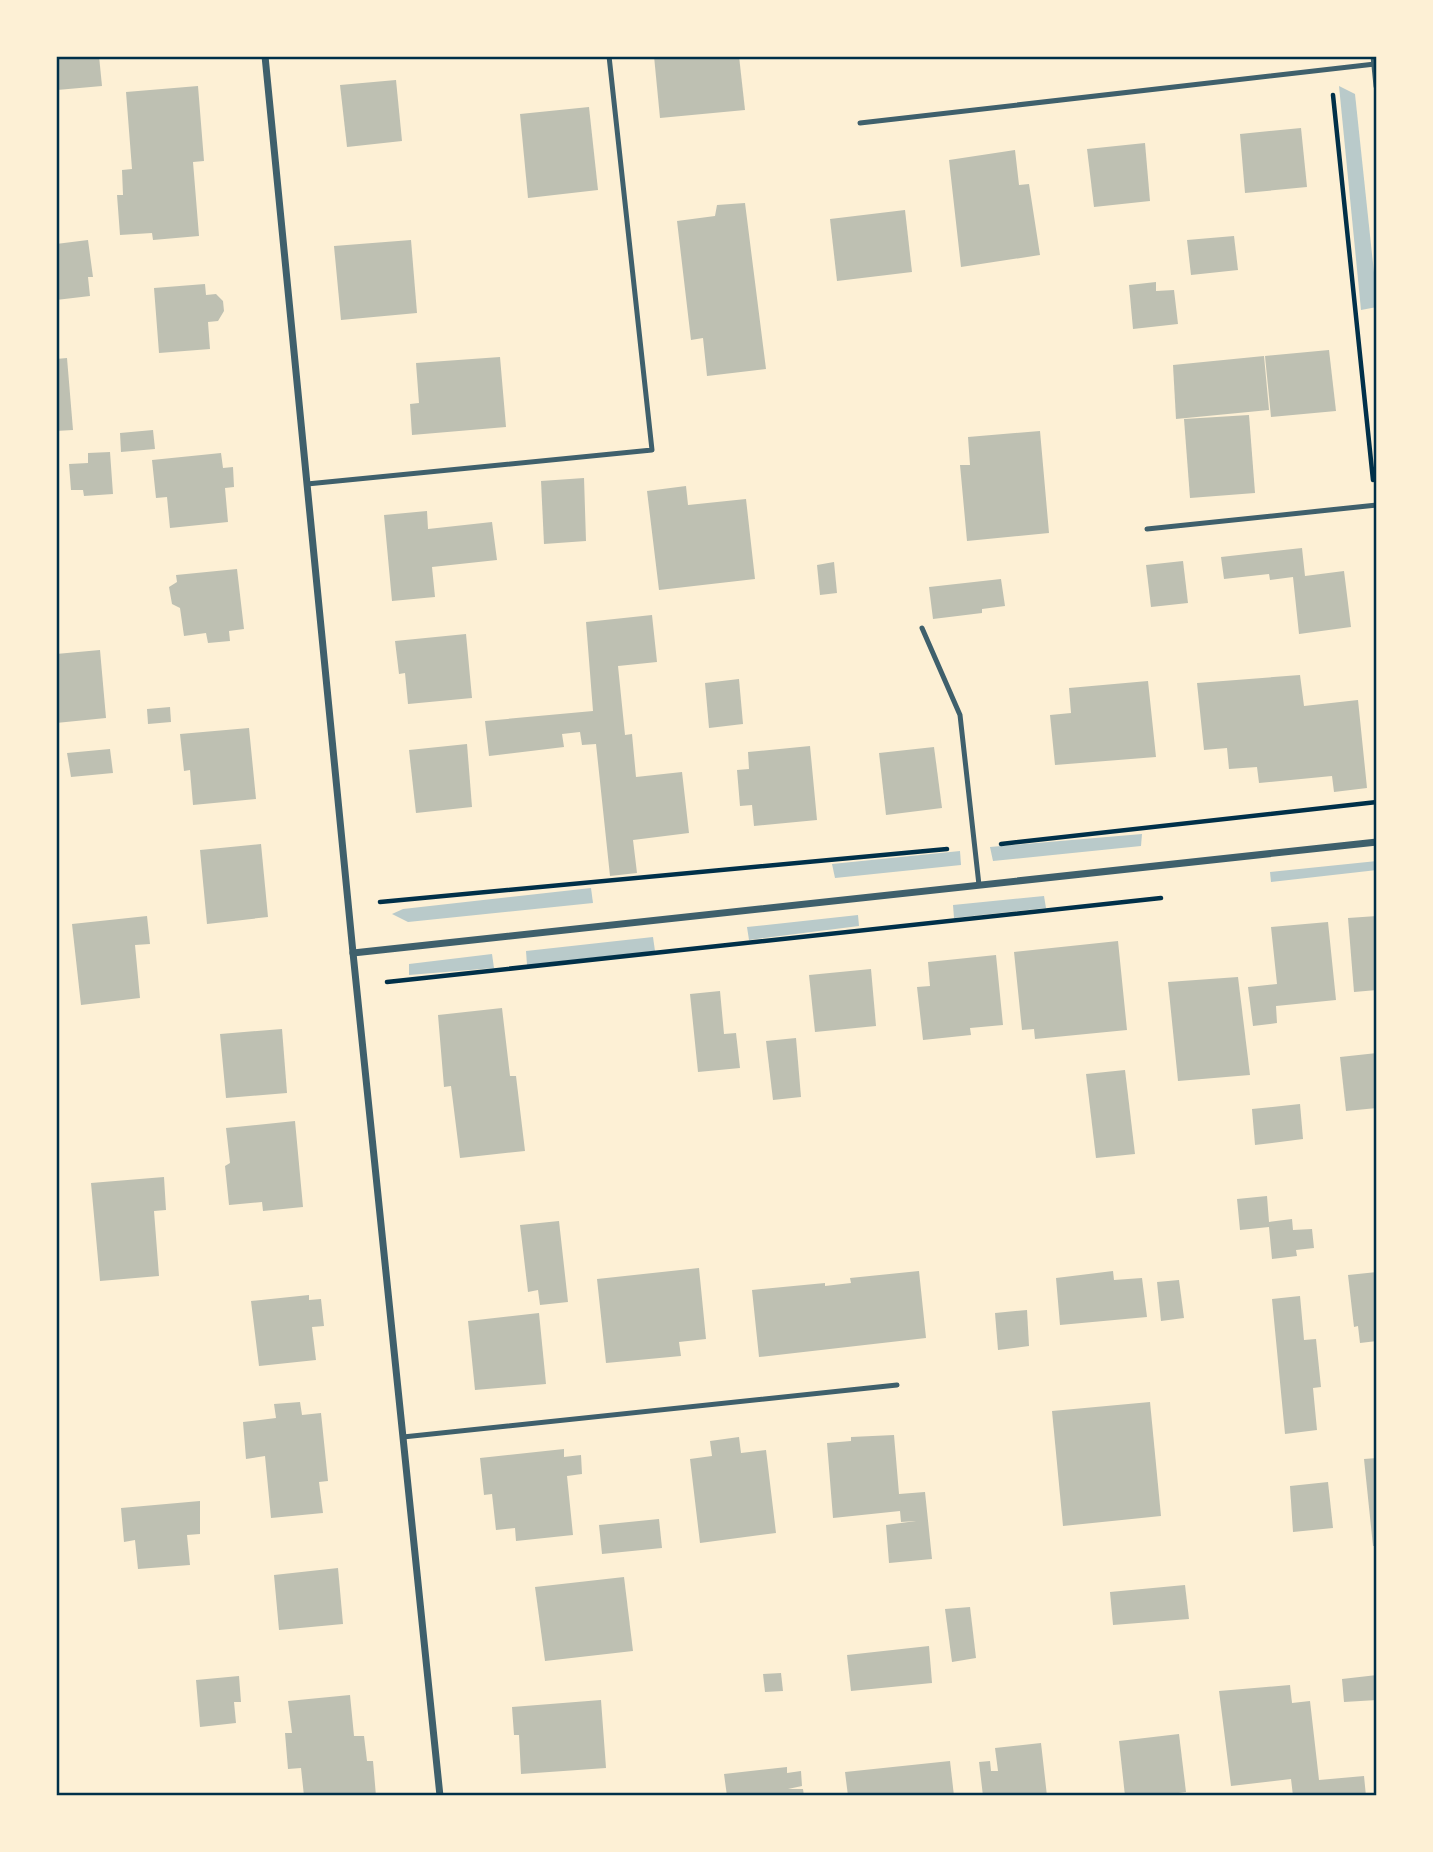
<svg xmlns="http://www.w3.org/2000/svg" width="1433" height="1852" font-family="Poppins,sans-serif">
  <rect width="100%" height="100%" fill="#fdf0d5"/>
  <g fill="#b9caca">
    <path d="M1339 86 1355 94 1377 301V307L1361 310Z"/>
    <path d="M1142 834 1141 846 993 861 990 847Z"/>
    <path d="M960 851 961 865 835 878 832 864Z"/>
    <path d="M1377 861V870L1271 882 1270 872Z"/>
    <path d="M591 888 593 903 408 922 392 914 403 909Z"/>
    <path d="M1044 896 1046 908 954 918 953 905Z"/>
    <path d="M858 915 859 926 749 940 747 927Z"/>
    <path d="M653 937 655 951 527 965 526 951Z"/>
    <path d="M492 954 494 968 409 975V964Z"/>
  </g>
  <g fill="#bec0b2">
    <path d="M56 56H99L102 86 57 90Z"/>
    <path d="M654 56H739L745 110 660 118Z"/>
    <path d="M396 80 402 141 347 147 340 85Z"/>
    <path d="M198 86 204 161 193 162 199 236 153 240 152 233 120 235 117 195H123L122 170 132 169 126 92Z"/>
    <path d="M589 107 598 190 528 198 520 114Z"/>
    <path d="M1301 128 1307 187 1245 193 1240 134Z"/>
    <path d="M1145 143 1150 201 1094 207 1087 149Z"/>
    <path d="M1015 150 1019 185 1029 184 1040 255 961 267 949 160Z"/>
    <path d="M745 203 766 369 707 376 703 338 691 340 677 221 715 216 717 205Z"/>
    <path d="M905 210 912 272 837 281 830 219Z"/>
    <path d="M1234 236 1238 270 1191 275 1187 240Z"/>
    <path d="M88 240 93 277H88L90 296 56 300V244Z"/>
    <path d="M411 240 417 313 341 320 334 246Z"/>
    <path d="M1156 282V291L1174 290 1178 324 1133 329 1129 285Z"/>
    <path d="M205 284 206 295 216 294 223 301 224 311 218 321 208 322 210 349 159 353 154 288Z"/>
    <path d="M1329 350 1336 411 1271 417 1265 356Z"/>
    <path d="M1264 356 1269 410 1176 419 1173 365Z"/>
    <path d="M500 357 506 427 412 435 410 404 419 403 416 363Z"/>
    <path d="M67 358 73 430 56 431V359Z"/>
    <path d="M1249 415 1255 493 1190 498 1184 419Z"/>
    <path d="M153 430 155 449 121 452 120 433Z"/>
    <path d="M1040 431 1049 533 967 541 960 465H970L968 437Z"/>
    <path d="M110 452 113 494 84 496 83 490H71L69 464 88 463V453Z"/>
    <path d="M221 453 223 468 233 467 234 487 225 488 228 522 170 528 167 497 156 498 152 460Z"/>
    <path d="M584 478 586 541 544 544 541 481Z"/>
    <path d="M686 486 688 505 746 499 755 579 659 590 647 491Z"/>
    <path d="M427 511 428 529 492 522 497 560 432 567 435 597 392 601 384 515Z"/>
    <path d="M1302 548 1305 576 1344 571 1351 627 1299 634 1293 577 1270 580 1269 574 1224 579 1221 557Z"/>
    <path d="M1183 561 1188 603 1151 607 1146 565Z"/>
    <path d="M834 562 837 593 820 595 817 565Z"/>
    <path d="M237 569 244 629 229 631 230 641 208 643 206 633 184 636 180 608 172 604 169 587 177 582 176 575Z"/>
    <path d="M1001 579 1005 606 982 609V613L933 619 929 587Z"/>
    <path d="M652 615 657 662 618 666 625 735 632 734 636 777 682 772 689 833 633 840 637 873 610 876 596 744 582 745 580 732 562 734 564 747 489 756 485 721 593 711 586 622Z"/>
    <path d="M466 634 472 698 408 704 405 673 399 674 395 641Z"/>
    <path d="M100 650 106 718 56 723V654Z"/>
    <path d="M1300 675 1304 706 1358 700 1367 788 1334 792 1332 776 1259 783 1257 767 1229 769 1227 748 1204 750 1197 683Z"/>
    <path d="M739 679 743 724 709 728 705 683Z"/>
    <path d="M1148 681 1156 757 1055 765 1050 715 1071 713 1069 688Z"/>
    <path d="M170 707 171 722 148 724 147 709Z"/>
    <path d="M249 728 256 799 193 805 190 770 184 771 180 734Z"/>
    <path d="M467 744 472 807 416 813 409 750Z"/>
    <path d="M810 746 817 820 754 826 752 805 740 806 737 770 749 769 748 752Z"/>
    <path d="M934 747 942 808 886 815 879 753Z"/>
    <path d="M110 749 113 773 71 777 67 753Z"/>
    <path d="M261 844 268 917 207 924 200 850Z"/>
    <path d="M147 916 150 944 135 945 140 998 81 1005 72 924Z"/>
    <path d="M1377 916V990L1354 992 1348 918Z"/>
    <path d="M1328 922 1336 1000 1276 1006 1277 1023 1253 1026 1248 987 1277 984 1271 927Z"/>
    <path d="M1118 941 1127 1030 1035 1039 1034 1029 1022 1030 1014 952Z"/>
    <path d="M996 955 1003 1025 970 1028 971 1035 923 1040 917 987 930 986 928 962Z"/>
    <path d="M871 969 876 1026 815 1032 809 975Z"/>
    <path d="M1238 977 1250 1075 1178 1081 1168 982Z"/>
    <path d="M720 991 724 1034 736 1033 740 1068 698 1072 690 994Z"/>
    <path d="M502 1008 510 1076H516L525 1151 460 1158 451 1086 444 1087 438 1015Z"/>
    <path d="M282 1029 287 1093 226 1098 220 1034Z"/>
    <path d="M796 1038 801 1097 773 1100 766 1041Z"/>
    <path d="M1377 1053V1108L1346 1111 1340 1057Z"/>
    <path d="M1125 1070 1135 1154 1096 1158 1086 1074Z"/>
    <path d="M1300 1104 1303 1139 1255 1145 1252 1109Z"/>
    <path d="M295 1121 303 1207 263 1211 262 1202 229 1205 225 1166 230 1163 226 1128Z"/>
    <path d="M164 1177 166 1210 154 1211 159 1276 100 1281 91 1183Z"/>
    <path d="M1267 1196 1269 1222 1292 1219 1293 1230 1312 1229 1314 1248 1296 1250 1297 1256 1272 1259 1269 1227 1240 1230 1237 1199Z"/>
    <path d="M559 1221 568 1302 540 1305 538 1290 528 1292 520 1225Z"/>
    <path d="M699 1268 706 1339 679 1342 681 1356 606 1363 597 1279Z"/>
    <path d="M919 1271 926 1338 759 1357 752 1290 825 1283V1286L851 1283 850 1278Z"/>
    <path d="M1113 1271 1114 1280 1142 1278 1147 1317 1060 1325 1056 1278Z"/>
    <path d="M1377 1272V1341L1360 1343 1358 1326 1354 1327 1348 1275Z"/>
    <path d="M1179 1280 1184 1318 1161 1321 1157 1282Z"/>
    <path d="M309 1295V1300L321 1299 324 1326 312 1327 316 1360 259 1366 251 1301Z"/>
    <path d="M1300 1296 1304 1340 1316 1339 1321 1387 1313 1388 1317 1430 1285 1434 1272 1299Z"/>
    <path d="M1027 1310 1029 1346 998 1350 995 1313Z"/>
    <path d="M539 1313 546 1384 475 1390 468 1321Z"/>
    <path d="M300 1402 302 1415 321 1413 328 1481 319 1482 323 1513 271 1518 265 1456 246 1459 243 1422 276 1418 274 1404Z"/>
    <path d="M1150 1402 1161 1516 1063 1526 1052 1411Z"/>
    <path d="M894 1435 899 1494 925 1492 932 1559 889 1563 886 1525 916 1521 901 1522 900 1511 833 1518 827 1443 851 1441V1437Z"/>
    <path d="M739 1437 741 1453 766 1450 776 1533 700 1543 690 1459 712 1456 710 1441Z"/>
    <path d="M564 1449V1457L581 1455 582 1474 567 1476 573 1535 516 1541 515 1528 496 1530 492 1494 484 1495 480 1458Z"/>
    <path d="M1377 1458V1546H1373L1364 1459Z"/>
    <path d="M1328 1482 1333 1528 1293 1532 1290 1486Z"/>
    <path d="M200 1501V1534L187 1535 190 1565 138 1569 135 1540 124 1542 121 1508Z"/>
    <path d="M659 1519 662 1548 602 1554 599 1525Z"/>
    <path d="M338 1568 343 1624 279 1630 274 1575Z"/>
    <path d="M624 1577 633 1651 545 1661 535 1587Z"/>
    <path d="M1185 1585 1189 1619 1113 1625 1110 1592Z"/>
    <path d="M970 1607 976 1658 952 1662 945 1609Z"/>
    <path d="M929 1646 932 1683 851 1691 847 1655Z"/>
    <path d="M781 1673 783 1691 765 1692 763 1674Z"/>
    <path d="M1377 1675V1700L1344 1702 1342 1679Z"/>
    <path d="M239 1676 241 1702H234L236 1723 200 1727 196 1680Z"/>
    <path d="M1290 1685 1292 1703 1310 1701 1319 1780 1364 1776 1366 1796H1293L1291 1779 1231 1786 1219 1691Z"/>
    <path d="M350 1695 354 1736H364L367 1761H373L376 1796H304L301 1768 288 1769 285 1733H292L288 1701Z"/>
    <path d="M601 1700 606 1768 521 1774 519 1735H514L512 1707Z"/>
    <path d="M1179 1734 1186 1792 1156 1796H1125L1119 1741Z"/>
    <path d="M1041 1743 1047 1796H983L979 1762 990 1761 991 1771H998L995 1748Z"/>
    <path d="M950 1761 954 1796H848L845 1772Z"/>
    <path d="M787 1767V1773L801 1771 802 1786 788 1789H803L804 1796H727L724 1774Z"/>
  </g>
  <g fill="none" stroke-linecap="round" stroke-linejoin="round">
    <g stroke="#003049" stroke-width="4.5">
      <path d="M1333 95 1373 480"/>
      <path d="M1001 844 1377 802"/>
      <path d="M380 902 947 849"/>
      <path d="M387 982 1161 898"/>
    </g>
    <g stroke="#3f606c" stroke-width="5">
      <path d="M860 123 1375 64"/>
      <path d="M307 484 652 450 609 56"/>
      <path d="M1147 529 1377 505"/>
      <path d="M922 628 960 715 979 885"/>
      <path d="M403 1437 897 1385"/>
    </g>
    <g stroke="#3f606c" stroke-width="7">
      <path d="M265 56 353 953 440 1796"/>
      <path d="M1374 56 1377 86"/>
      <path d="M353 953 1377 842"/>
    </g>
  </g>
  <rect width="1433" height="1852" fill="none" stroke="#fdf0d5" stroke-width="116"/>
  <rect x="58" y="58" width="1317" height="1736" fill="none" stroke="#003049" stroke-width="2.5"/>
</svg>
